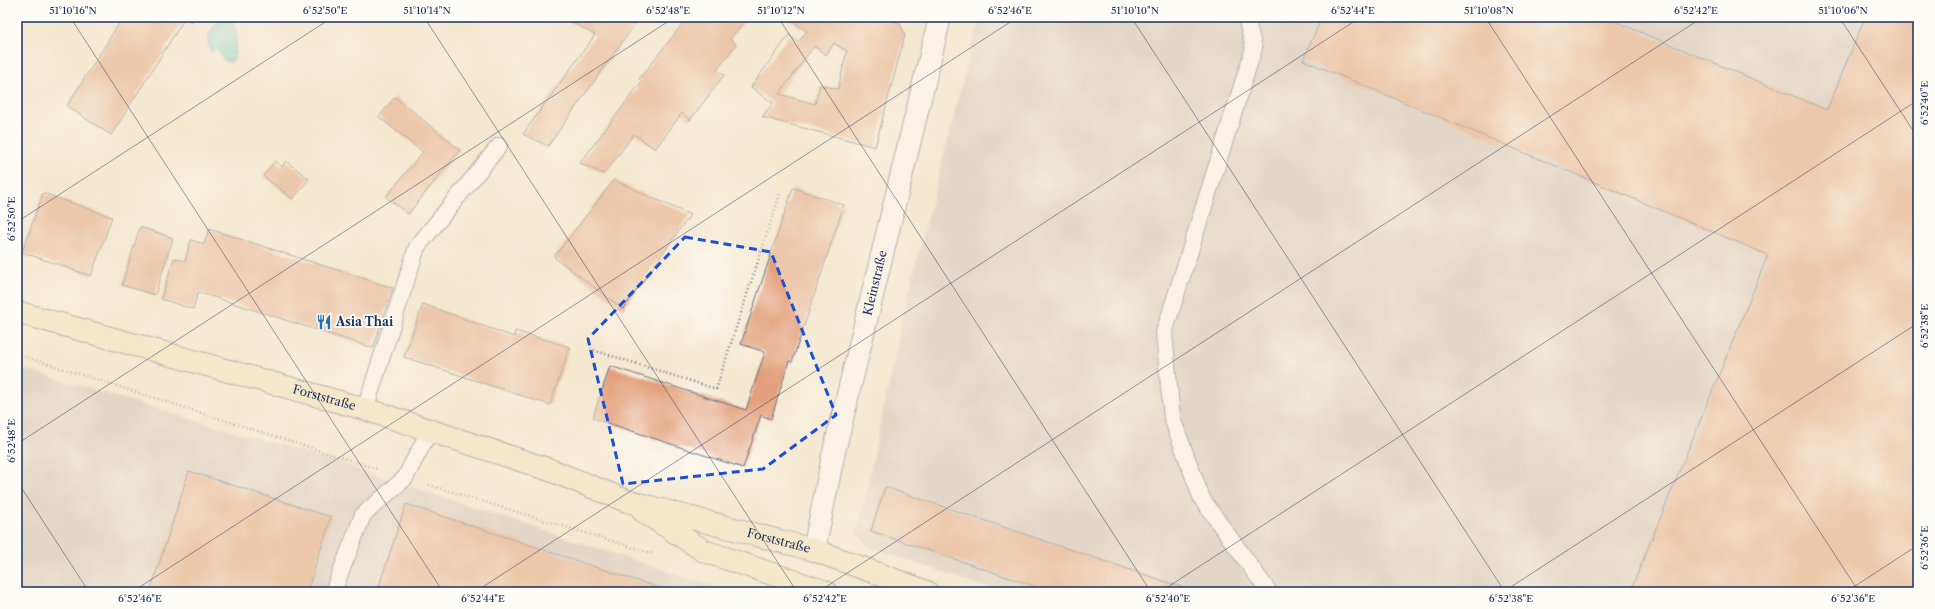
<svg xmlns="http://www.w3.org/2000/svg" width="1935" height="609" font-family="'Libre Caslon Text',serif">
  <rect width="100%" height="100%" fill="#fdfcf7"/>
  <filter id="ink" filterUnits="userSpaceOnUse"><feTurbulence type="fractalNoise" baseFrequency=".025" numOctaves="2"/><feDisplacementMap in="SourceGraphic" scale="8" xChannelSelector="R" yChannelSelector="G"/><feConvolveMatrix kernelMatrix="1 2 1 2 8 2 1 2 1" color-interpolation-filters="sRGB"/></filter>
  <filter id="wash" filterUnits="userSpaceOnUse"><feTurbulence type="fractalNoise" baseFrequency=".012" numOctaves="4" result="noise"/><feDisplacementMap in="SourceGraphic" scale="16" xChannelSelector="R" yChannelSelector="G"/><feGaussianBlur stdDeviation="0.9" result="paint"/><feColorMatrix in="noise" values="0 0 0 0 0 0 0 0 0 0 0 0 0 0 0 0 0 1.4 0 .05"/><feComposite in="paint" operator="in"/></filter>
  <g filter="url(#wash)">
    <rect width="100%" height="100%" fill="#f4e8d0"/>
    <g fill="#cec1ba">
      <path d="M982 17H1918V592H999L870 547 857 534 905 307 972 44Z"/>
      <path d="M17 367 336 462 731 592H17Z"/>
    </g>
    <path fill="#57c5cc" stroke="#397a95" d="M222 17C242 17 238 52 231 63L224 60 216 49 212 53C203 42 211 25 222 17Z"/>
    <g id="blocks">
      <g fill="#e3a07b" fill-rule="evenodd">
        <path d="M123 17H195L192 22 185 18 111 135 67 106Z"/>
        <path d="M562 17H640L548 146 523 134 595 35Z"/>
        <path d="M688 17H748L730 39 736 44 717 70 724 75 690 120 682 113 655 149 634 134 604 174 580 163 642 81 639 79Z"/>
        <path d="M786 17H888L900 24 905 35 875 147 762 117 773 103 751 87 789 35 798 42 807 31ZM834 43 847 51 838 89 820 85 815 104 779 94 814 46 826 55Z"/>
        <path d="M1322 17H1604L1827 110 1865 17H1918V592H1630L1768 255 1303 60Z"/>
        <path d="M395 97 460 150 408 214 386 197 423 152 379 117Z"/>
        <path d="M275 161 282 167 286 161 309 179 293 199 263 176Z"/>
        <path d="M614 180 690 215 623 309 554 257Z"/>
        <path d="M793 188 844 205 792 362 789 361 771 419 761 415 743 468 593 418 610 366 746 410 765 352 741 344Z"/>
        <path d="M43 193 112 217 91 276 22 252Z"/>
        <path d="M140 227 173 238 155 295 122 285Z"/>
        <path d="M209 229 393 288 373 348 198 292 193 309 161 299 174 258 185 261 191 240 204 244Z"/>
        <path d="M423 304 514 337 515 331 570 347 550 405 404 357Z"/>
        <path d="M189 471 331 517 307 592H150Z"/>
        <path d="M885 487 1196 592H1052L871 531Z"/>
        <path d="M406 504 671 592H377Z"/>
      </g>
    </g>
  </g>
  <g filter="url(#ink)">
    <use href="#blocks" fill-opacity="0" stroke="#677086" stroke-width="1"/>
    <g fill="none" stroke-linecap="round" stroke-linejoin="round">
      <defs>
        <g id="lane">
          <path d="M1246 17 1254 48 1164 333 1172 418 1202 499 1269 592"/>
          <path d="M365 409 417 247 499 146"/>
          <path d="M333 592 363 515 405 478 430 430"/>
        </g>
        <g id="street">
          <path id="s1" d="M814 550 833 456 940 17"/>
        </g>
        <g id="secondary">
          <path id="s2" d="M17 312 365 409 550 470 627 501 814 550 927 592"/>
          <path d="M643 511 704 551 826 592"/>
        </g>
      </defs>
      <use href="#lane" stroke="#677086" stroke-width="18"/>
      <use href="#street" stroke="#677086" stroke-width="24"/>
      <use href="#secondary" stroke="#677086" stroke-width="24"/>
      <g stroke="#677086" stroke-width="2.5" stroke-dasharray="1 3" stroke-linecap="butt">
        <path d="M590 349 716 389 780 194"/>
        <path d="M17 354 377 469"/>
        <path d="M429 485 654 554"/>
      </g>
      <use href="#lane" stroke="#fff" stroke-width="16"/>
      <use href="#street" stroke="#fff" stroke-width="22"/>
      <use href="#secondary" stroke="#f7e8c3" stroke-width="22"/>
    </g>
  </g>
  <path d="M0 0H1935V609H0ZM685 237 771 252 836 415 763 469 623 484 588 339Z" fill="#f4e8d0" fill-opacity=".55" fill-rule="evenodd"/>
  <path fill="none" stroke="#1d4ed8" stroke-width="3" stroke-dasharray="8 5" stroke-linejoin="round" d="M685 237 771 252 836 415 763 469 623 484 588 339Z"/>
  <path fill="none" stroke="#1b2f5e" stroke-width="1" stroke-opacity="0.45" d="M70 17 443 592M424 17 797 592M778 17 1151 592M1131 17 1505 592M1485 17 1859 592M1839 17 1918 138M17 222 333 17M17 444 675 17M17 481 89 592M132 592 1018 17M475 592 1361 17M818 592 1703 17M1160 592 1918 100M1503 592 1918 323M1846 592 1918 545"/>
  <defs>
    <symbol id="restaurant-bare" viewBox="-9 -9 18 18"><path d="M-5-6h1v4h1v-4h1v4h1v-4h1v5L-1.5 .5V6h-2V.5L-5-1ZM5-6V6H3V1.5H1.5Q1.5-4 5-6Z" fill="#1f6fb2" stroke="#fdfcf7" stroke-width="2.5" paint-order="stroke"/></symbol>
  </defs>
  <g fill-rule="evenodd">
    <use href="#restaurant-bare" x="313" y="311" width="22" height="22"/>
  </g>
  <g text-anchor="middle" stroke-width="4" stroke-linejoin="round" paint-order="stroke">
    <g font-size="12" fill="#1b2f5e" stroke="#fdfcf7">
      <text dy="4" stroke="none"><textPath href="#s1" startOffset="274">Kleinstraße</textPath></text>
      <text dy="4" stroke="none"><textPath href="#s2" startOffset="319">Forststraße</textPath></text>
      <text dy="4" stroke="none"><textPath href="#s2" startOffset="796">Forststraße</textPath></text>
    </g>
    <g font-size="12" font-weight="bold" fill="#1b2f5e" stroke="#fdfcf7" text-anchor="start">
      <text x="336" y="326">Asia Thai</text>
    </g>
  </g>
  <rect width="1935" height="609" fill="none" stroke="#fdfcf7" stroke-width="44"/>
  <rect x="22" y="22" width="1891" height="565" fill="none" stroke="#1b2f5e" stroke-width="1.5"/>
  <g font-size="10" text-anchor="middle" fill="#1b2f5e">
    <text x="73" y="14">51°10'16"N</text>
    <text x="325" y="14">6°52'50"E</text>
    <text x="427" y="14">51°10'14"N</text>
    <text x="668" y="14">6°52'48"E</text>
    <text x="781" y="14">51°10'12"N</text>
    <text x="1010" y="14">6°52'46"E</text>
    <text x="1135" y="14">51°10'10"N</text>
    <text x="1353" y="14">6°52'44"E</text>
    <text x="1489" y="14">51°10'08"N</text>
    <text x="1696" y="14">6°52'42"E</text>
    <text x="1843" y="14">51°10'06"N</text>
    <text transform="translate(1924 103) rotate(-90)" y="4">6°52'40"E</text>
    <text transform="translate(11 219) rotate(-90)" y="4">6°52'50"E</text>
    <text transform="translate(1924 326) rotate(-90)" y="4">6°52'38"E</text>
    <text transform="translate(11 441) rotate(-90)" y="4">6°52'48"E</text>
    <text transform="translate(1924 548) rotate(-90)" y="4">6°52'36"E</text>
    <text x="140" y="602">6°52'46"E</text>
    <text x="483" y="602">6°52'44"E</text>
    <text x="825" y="602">6°52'42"E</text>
    <text x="1168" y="602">6°52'40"E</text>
    <text x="1511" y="602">6°52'38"E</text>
    <text x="1853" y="602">6°52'36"E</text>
  </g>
</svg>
